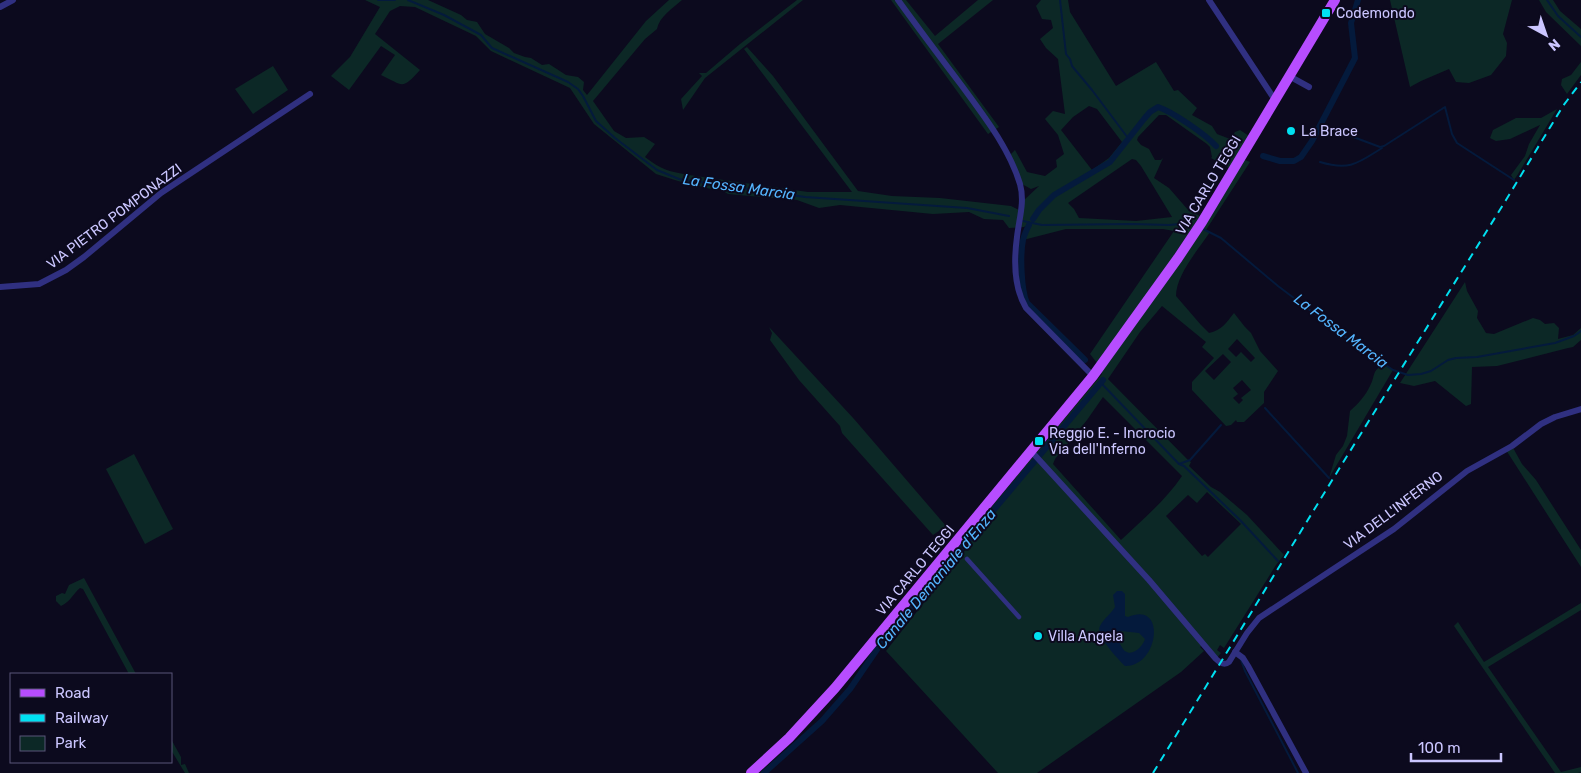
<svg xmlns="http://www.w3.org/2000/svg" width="1581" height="773" font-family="Rubik,sans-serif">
  <rect width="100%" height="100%" fill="#0c0a1e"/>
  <g fill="#0c2826" fill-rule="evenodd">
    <path d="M365 0H428L461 15 467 20 477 22 485 34 509 48 514 53 525 57 531 58 542 65 549 64 566 75 578 77 584 82 583 90 587 95 646 21 669 0H682C673 8 659 17 657 29L645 39 593 101 614 131 626 138 644 137 655 144 645 157C660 169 670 172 689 175L808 192H852L744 49 747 47 773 76 858 191 892 196 940 198 1011 206 1021 211 1022 202 1039 186 1031 189 1020 183 1008 157 1015 150 1027 172 1045 176 1057 167 1056 160 1064 154 1058 135 1045 119 1053 111 1065 114 1058 59 1046 48 1040 39 1053 28 1051 20 1042 19 1036 6 1041 0H1068L1070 12 1116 86 1156 62 1174 91 1178 90 1197 108 1192 115 1212 126 1217 134 1230 139 1235 132 1240 130 1249 136 1229 168 1211 158 1212 157 1210 147 1207 144 1166 115H1159L1138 137 1137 140 1141 145 1149 149 1155 160H1161L1163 158 1154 178 1169 188 1189 211 1200 216 1151 289 1097 363 1090 354 1174 231 1163 229H1066L1023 240 1028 225 1024 227 1009 228 1003 220 984 219 969 212 933 214 840 205 819 208 797 200 728 194 718 188 711 189 678 181 656 174 594 124 570 88 491 51 476 36 415 7 400 6 390 11 375 34 420 70C402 90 404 86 381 75L395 55 381 46 349 90 331 76 350 57 380 7ZM1089 106 1097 109 1122 142 1109 158 1092 170 1061 130 1073 117ZM1132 159 1136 160 1141 166 1172 217 1136 221 1079 218 1074 209 1068 203Z"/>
    <path d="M797 0H803L705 78 683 110 681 99 702 76 699 73H706L740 44Z"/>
    <path d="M891 0H906L935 36 978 0H993L938 44 999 127 988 134Z"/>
    <path d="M1390 0H1512L1503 34 1507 43 1506 56 1491 75 1469 83 1456 82 1449 69 1421 81 1410 87Z"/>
    <path d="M1539 0H1553L1560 11 1581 29V46L1546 12Z"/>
    <path d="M1581 62V75L1567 94 1561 85 1562 79 1571 75Z"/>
    <path d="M273 66 288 90 253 114 235 89Z"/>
    <path d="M1557 109 1518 174 1514 180 1511 175 1525 156 1529 144 1540 125 1510 139 1496 141 1490 138 1493 130 1516 118H1541Z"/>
    <path d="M1240 158 1250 162 1206 230 1210 232C1198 250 1176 275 1176 296L1201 325 1209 333C1222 330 1226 323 1234 313L1245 327 1251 333 1260 351 1278 371 1264 392V403L1244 422H1237L1236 420 1231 425 1226 426 1192 390V382L1214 358 1202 347 1206 342 1162 306 1140 332 1108 379 1187 459 1191 462 1189 466 1211 487 1220 492 1247 515 1284 555 1276 565 1224 648 1220 645 1217 650 1221 653 1216 659 1204 644 1200 647 1204 651 1181 672 1037 773H998L886 651 966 549 962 544 965 539 1102 374 1098 370ZM1237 339 1255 358 1251 362 1241 352 1236 357 1228 349ZM1223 354 1231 362 1214 380 1205 371ZM1242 380 1251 390 1241 398 1243 400 1239 404 1233 398 1238 394 1233 388ZM1103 397 1182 476C1166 500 1142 520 1121 540L1053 464 1055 459 1087 420ZM1207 492 1241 524 1208 557 1205 554 1202 556 1166 516 1188 495 1197 503Z"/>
    <path d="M1465 282 1467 291 1478 311 1477 318 1486 333 1494 334 1533 318 1540 320 1545 324 1554 323 1559 328 1558 339 1573 335 1581 328V340L1573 347 1568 348 1497 366 1472 367 1471 404 1466 406 1435 381 1414 386 1400 383Z"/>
    <path d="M769 327 854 419 946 526 933 535 842 433 840 426 799 380 770 340 772 333Z"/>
    <path d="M1385 365 1393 370 1329 478 1336 455 1343 446 1347 436 1350 411C1358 404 1366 395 1370 386 1376 375 1371 370 1385 365Z"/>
    <path d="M1512 446 1522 464 1536 480 1581 550V567L1506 450Z"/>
    <path d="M134 454 173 529 145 544 106 469Z"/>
    <path d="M84 578 136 674H129L83 589 80 588C73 594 70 602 61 606L56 601V596L62 593 65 594 69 585Z"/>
    <path d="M1581 603V610L1488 667 1561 772 1581 767V772L1578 773H1555L1454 626 1458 622 1484 662Z"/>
    <path d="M171 739 181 757V765L185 764 189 773H185L171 750Z"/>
  </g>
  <path fill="#041a3c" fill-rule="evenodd" d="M1117 591H1122L1125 594V616L1128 617C1167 600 1159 667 1125 666 1118 659 1095 635 1100 626 1104 618 1111 614 1115 607L1113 595ZM1121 631 1139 633 1145 639C1143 646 1133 657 1125 651 1124 651 1120 644 1120 644Z"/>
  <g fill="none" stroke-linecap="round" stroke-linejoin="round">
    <g stroke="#041a3c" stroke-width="2">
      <path d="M378 0H395"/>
      <path d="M408 0 444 15 481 35 492 48 568 82 578 89 583 96 596 121 615 138 657 170 679 179 805 197 967 208 1009 216"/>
      <path d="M1060 0 1066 54 1070 59 1072 66 1092 90 1128 138"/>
      <path d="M1547 0 1558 16 1581 37"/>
      <path d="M1324 126 1380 147 1384 146 1445 107 1452 134 1457 143 1514 180"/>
      <path d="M1320 162C1350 171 1358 163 1382 148"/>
      <path d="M1023 221 1042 225 1132 224 1169 225 1190 223"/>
      <path d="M1203 229 1221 238 1278 286 1356 345 1393 370 1408 375 1421 374 1431 371 1448 360 1456 358 1477 357 1555 343 1574 336 1581 331"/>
      <path d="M1102 384 1179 464 1190 460 1221 425"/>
      <path d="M1265 408 1329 478"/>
      <path d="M1179 464 1184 466 1240 520 1278 561"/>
      <path d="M1241 660 1245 671 1298 773"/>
    </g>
    <g stroke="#041a3c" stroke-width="6">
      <path d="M1263 156 1280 161H1294L1301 157 1312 141 1355 58 1351 23 1358 0"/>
      <path d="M1033 219 1039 210 1054 195 1110 162 1144 119 1150 112 1158 107C1173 112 1205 134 1216 146"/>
      <path d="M1029 225C1027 229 1024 235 1023 240 1020 254 1021 290 1027 303L1085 360"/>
      <path d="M764 773 822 721 850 689 880 645 1103 380"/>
    </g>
    <path stroke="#303081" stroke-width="4.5" d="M967 559 1019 617"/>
    <g stroke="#303081" stroke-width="6">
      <path d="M898 0C919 29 940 57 962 86 984 116 1009 148 1020 184 1025 202 1019 219 1017 237 1014 259 1014 288 1026 308L1093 376"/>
      <path d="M1209 0 1275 100"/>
      <path d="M0 7 13 0"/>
      <path d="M1289 76 1309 87"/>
      <path d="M0 287 39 284 66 270 84 257 161 193 310 94"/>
      <path d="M1031 451 1149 580 1216 659C1220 663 1224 666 1229 662L1247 633 1259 618 1394 529 1467 471 1512 446 1541 424 1555 417 1581 409"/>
      <path d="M1235 652 1243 658 1248 666 1306 773"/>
    </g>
    <path stroke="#b74dff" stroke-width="10" d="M751 773 789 738 835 688 1093 376 1178 258 1202 222 1335 0"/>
    <path stroke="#00e0f1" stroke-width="2" stroke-dasharray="8 6" stroke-linecap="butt" d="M1153 773 1339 469 1506 200 1563 106 1581 82"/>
  </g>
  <g fill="#00e0f1" stroke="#0c0a1e" stroke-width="2">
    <rect x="1321" y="8" width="10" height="10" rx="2.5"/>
    <circle cx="1291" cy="131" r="5"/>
    <rect x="1034" y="436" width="10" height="10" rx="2.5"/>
    <circle cx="1038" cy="636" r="5"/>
  </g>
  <g text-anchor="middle" stroke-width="4" stroke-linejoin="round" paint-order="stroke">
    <g font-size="14" fill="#cbc6ff" stroke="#0c0a1e" text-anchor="start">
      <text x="1336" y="18">Codemondo</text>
      <text x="1301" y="136">La Brace</text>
      <text x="1049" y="438">Reggio E. - Incrocio<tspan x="1049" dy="16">Via dell'Inferno</tspan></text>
      <text x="1048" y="641">Villa Angela</text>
    </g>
    <g font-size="14" fill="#cbc6ff" stroke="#0c0a1e">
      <text transform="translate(1208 185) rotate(-59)" y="5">VIA CARLO TEGGI</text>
      <text transform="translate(114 216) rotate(-37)" y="5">VIA PIETRO POMPONAZZI</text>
      <text transform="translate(1393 510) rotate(-37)" y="5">VIA DELL'INFERNO</text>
      <text transform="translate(915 570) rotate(-50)" y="5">VIA CARLO TEGGI</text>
    </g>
    <g font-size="15" font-style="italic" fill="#54b5ff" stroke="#0c0a1e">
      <text transform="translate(739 187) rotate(8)" y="5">La Fossa Marcia</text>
      <text transform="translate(1341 331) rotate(37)" y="5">La Fossa Marcia</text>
      <text transform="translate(936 579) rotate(-50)" y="5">Canale Demaniale d'Enza</text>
    </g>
  </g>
  <rect x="10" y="673" width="162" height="90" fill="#0c0a1e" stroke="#585578"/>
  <rect x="20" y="689" width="25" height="8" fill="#b74dff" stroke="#585578"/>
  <text x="55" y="698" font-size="15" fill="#cbc6ff">Road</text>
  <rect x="20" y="714" width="25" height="8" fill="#00e0f1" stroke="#585578"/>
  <text x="55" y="723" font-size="15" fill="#cbc6ff">Railway</text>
  <rect x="20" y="736" width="25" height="15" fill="#0c2826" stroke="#585578"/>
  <text x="55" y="748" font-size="15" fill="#cbc6ff">Park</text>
  <g transform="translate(1546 35) rotate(140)" stroke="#0c0a1e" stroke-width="4" paint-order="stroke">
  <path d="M0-4L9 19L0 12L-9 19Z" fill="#cbc6ff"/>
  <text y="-8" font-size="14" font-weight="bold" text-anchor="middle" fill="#cbc6ff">N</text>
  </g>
  <path d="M1411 753v8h90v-8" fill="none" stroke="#cbc6ff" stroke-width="2.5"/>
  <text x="1418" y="753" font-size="15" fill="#cbc6ff" stroke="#0c0a1e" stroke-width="4" paint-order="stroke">100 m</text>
</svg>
